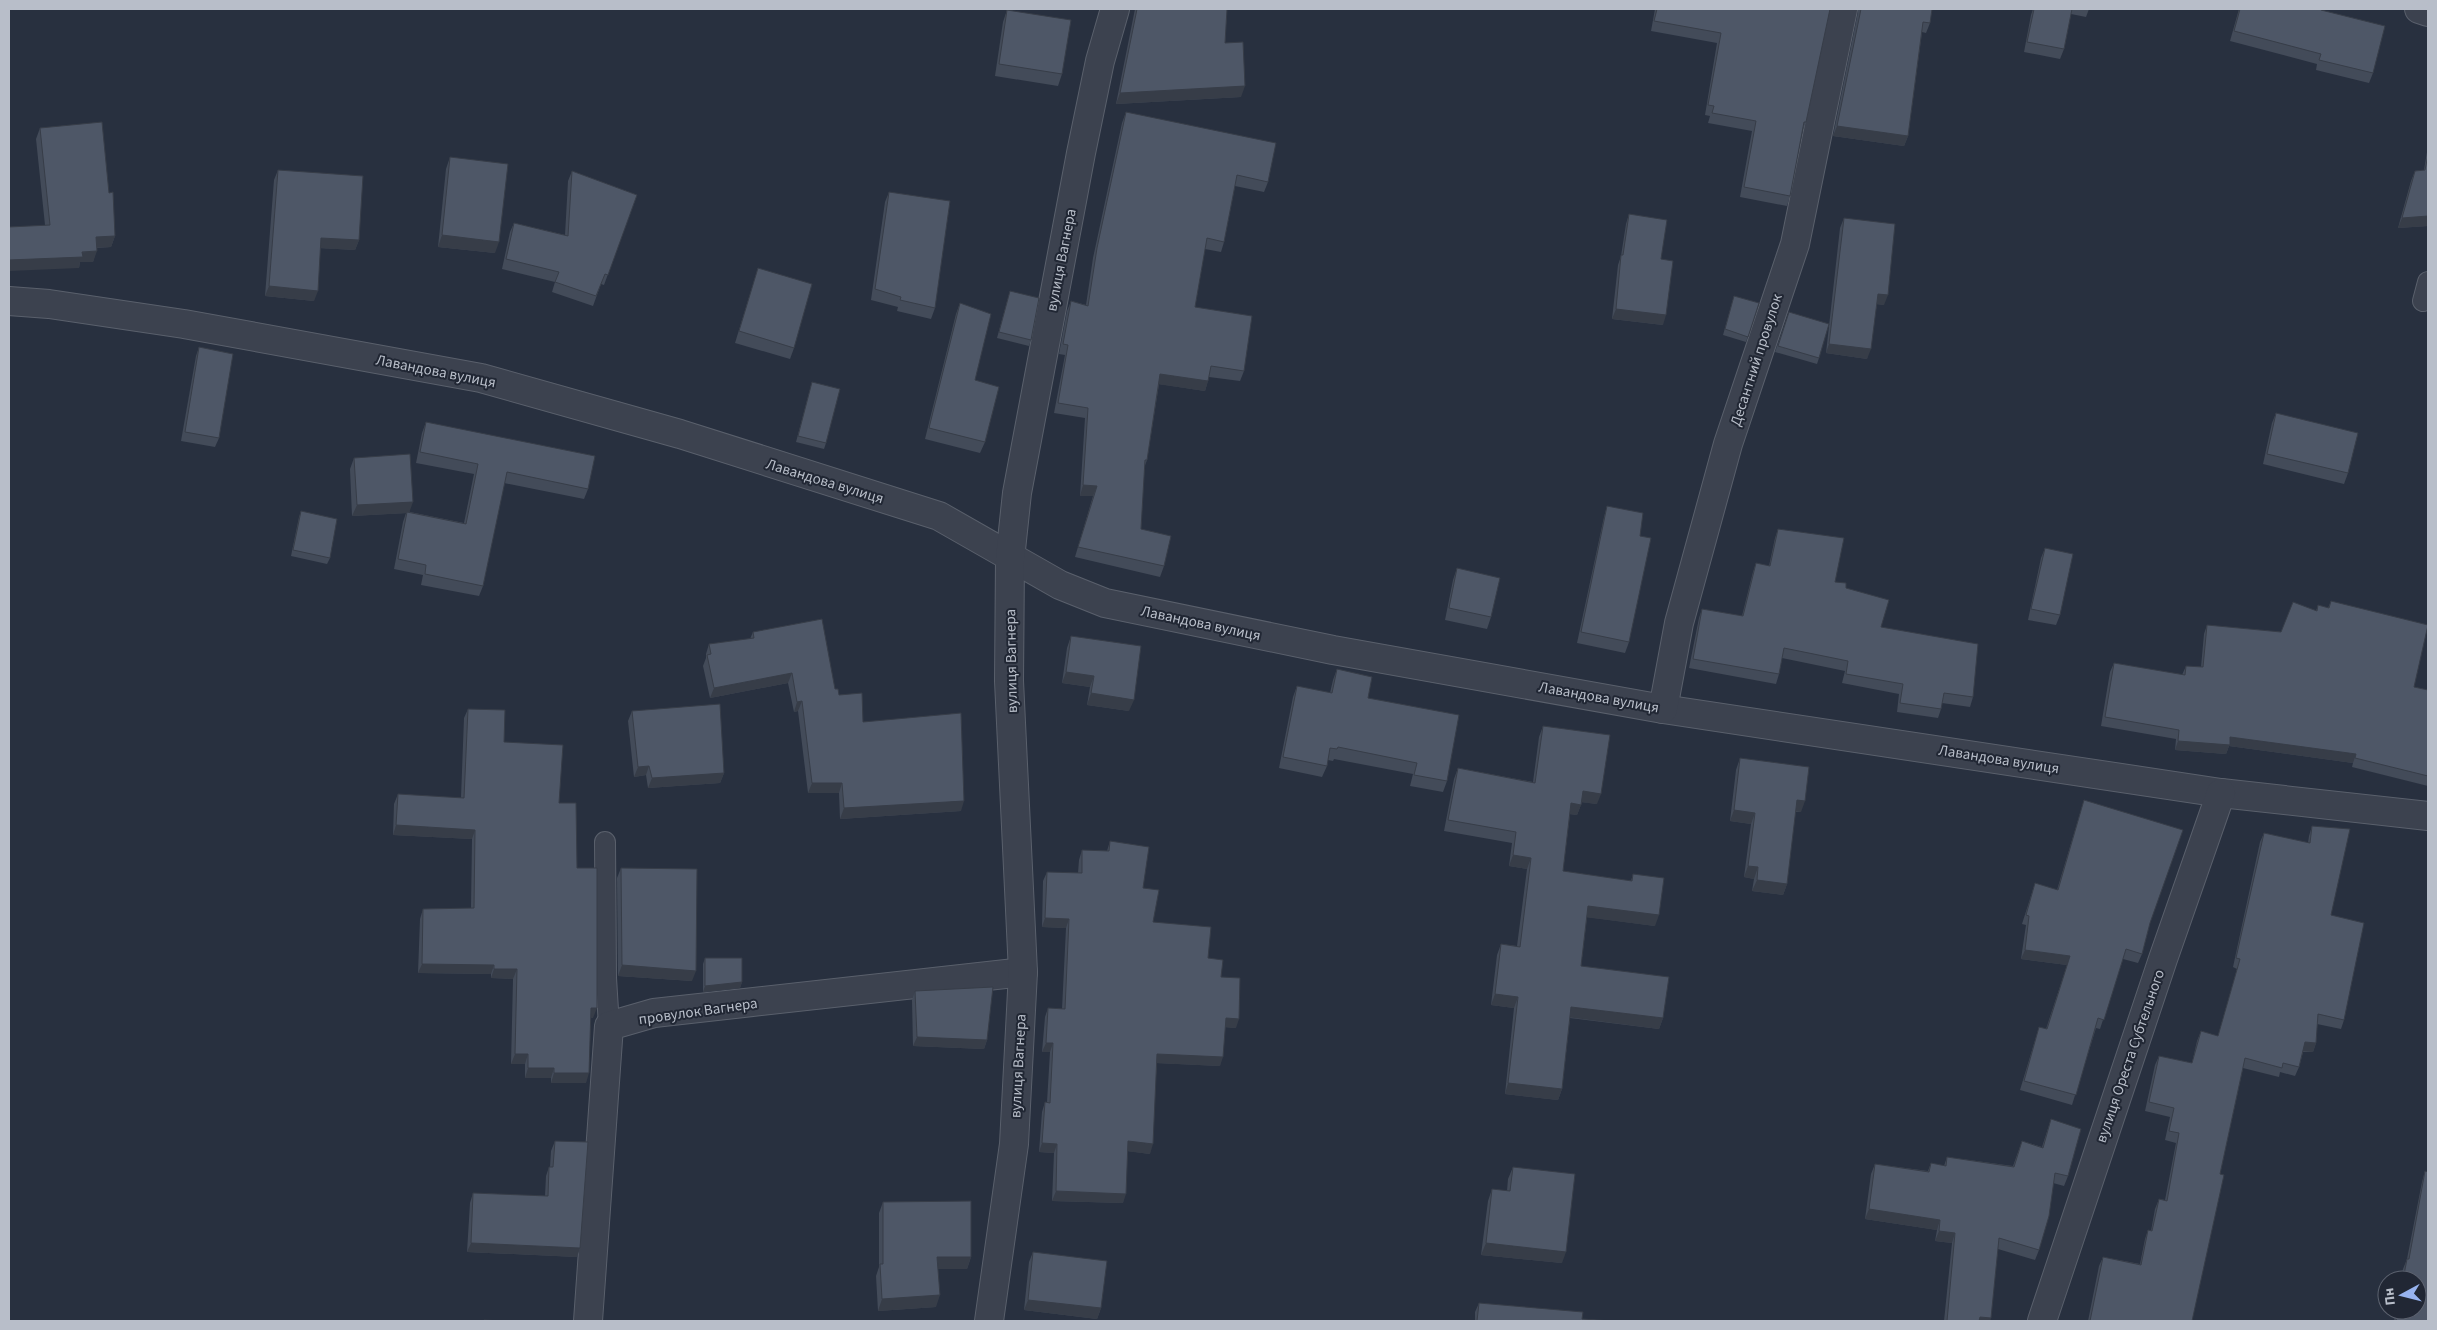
<svg xmlns="http://www.w3.org/2000/svg" width="2437" height="1330" font-family="'Source Sans 3',sans-serif">
  <rect width="100%" height="100%" fill="#28303f"/>
  <g fill="none" stroke-linecap="round" stroke-linejoin="round">
    <defs>
      <g id="service">
        <path d="M2423 301 2428 282"/>
        <path d="M605 842 606 978 609 1026"/>
      </g>
      <g id="minor">
        <path d="M2419 9 2428 12"/>
        <path d="M9 301 49 304 184 324 481 378 680 434 939 516 1060 585 1105 603 1333 650 1663 709 2221 793 2428 816"/>
        <path d="M1663 709 1679 623 1728 444 1795 244 1843 9"/>
        <path d="M588 1321 609 1026 654 1013 1023 972"/>
        <path d="M989 1321 1014 1144 1023 972 1009 681 1010 559 1017 493 1081 153 1100 61 1115 9"/>
        <path d="M2042 1321 2163 959 2221 793"/>
      </g>
    </defs>
    <use href="#service" stroke="#5a606c" stroke-width="22"/>
    <use href="#minor" stroke="#5a606c" stroke-width="30"/>
    <use href="#service" stroke="#3c424f" stroke-width="20"/>
    <use href="#minor" stroke="#3c424f" stroke-width="28"/>
  </g>
  <g fill="#434b59">
    <path d="M1135 9H1227L1225 43 1241 97 1116 104Z"/>
    <path d="M1655 9H1830L1806 122 1802 132 1790 196 1787 206 1740 197 1752 131 1708 123 1710 116 1705 115 1717 43 1651 31Z"/>
    <path d="M1858 9H1932L1930 23 1926 33 1922 32 1908 136 1904 146 1833 136 1858 12Z"/>
    <path d="M2033 9H2089L2086 17 2071 14 2064 49 2060 59 2024 52 2031 15Z"/>
    <path d="M2239 9H2322L2321 10 2373 73 2369 83 2316 70 2317 64 2230 41Z"/>
    <path d="M1007 10 1062 74 1058 86 995 76 1003 22Z"/>
    <path d="M1126 112 1268 182 1264 192 1235 186 1224 242 1221 252 1205 249 1195 307 1244 371 1240 381 1209 377 1205 391 1159 384 1147 460 1144 468 1141 529 1164 566 1160 577 1075 557 1093 496H1080L1085 418 1054 413 1065 355 1059 354 1067 311 1071 301 1086 305 1093 258 1122 123Z"/>
    <path d="M40 128 109 193 115 236 111 247 97 248 93 262H80L79 268 45 225 36 139Z"/>
    <path d="M2428 146V226L2398 228 2411 181 2415 171 2424 170Z"/>
    <path d="M450 157 495 253 438 247 446 169Z"/>
    <path d="M278 170 359 240 355 250 320 248 314 301 265 296 274 180Z"/>
    <path d="M572 171 637 195 604 285 601 284 593 306 552 292 555 282 502 269 510 232 514 223 565 235 568 181Z"/>
    <path d="M889 192 935 308 931 319 897 311 898 307 871 300 885 202Z"/>
    <path d="M1629 214 1663 325 1612 319 1618 265 1621 256 1626 224Z"/>
    <path d="M1844 218 1884 305 1877 304 1867 359 1826 353 1840 228Z"/>
    <path d="M758 268 794 348 790 359 735 343Z"/>
    <path d="M1010 291 1031 340 1029 346 997 338Z"/>
    <path d="M1734 296 1759 303 1746 342 1723 335Z"/>
    <path d="M960 303 975 380 985 442 980 453 925 439 956 314Z"/>
    <path d="M1789 312 1819 358 1817 364 1775 352Z"/>
    <path d="M199 347 219 438 215 447 181 441 196 356Z"/>
    <path d="M812 382 826 443 824 449 796 442Z"/>
    <path d="M2276 413 2348 473 2344 484 2263 464 2272 423Z"/>
    <path d="M426 422 588 489 584 499 504 483 483 586 479 596 421 585 423 575 394 569 403 522 406 513 352 516 350 469 354 458 410 512 464 523 474 474 416 463 422 433Z"/>
    <path d="M1607 506 1640 536 1629 642 1625 653 1577 643 1604 517Z"/>
    <path d="M301 511 330 558 327 564 291 556 299 517Z"/>
    <path d="M1778 529 1835 582 1846 588 1881 627 1973 697 1970 707 1942 703 1941 709 1938 718 1897 712 1899 694 1842 683 1845 671 1782 658 1779 674 1776 684 1689 668 1699 618 1702 609 1742 616 1753 572 1756 563 1769 566 1775 538Z"/>
    <path d="M2045 548 2060 615 2056 625 2028 620 2041 558Z"/>
    <path d="M1457 568 1491 617 1487 629 1445 620 1453 580Z"/>
    <path d="M2331 601 2414 687 2428 690V786L2352 767 2353 763 2229 746 2226 754 2175 750 2176 739 2101 726 2110 672 2114 663 2182 675 2186 666 2201 667 2204 634 2207 625 2281 632 2316 611 2318 605 2328 608Z"/>
    <path d="M753 632 835 689 839 695 863 722 961 811 840 819 839 793H808L798 711 794 712 788 683 710 698 703 666 706 658V654L709 644 750 639Z"/>
    <path d="M1071 636 1129 711 1087 705 1090 687 1062 683 1067 648Z"/>
    <path d="M1337 669 1368 698 1447 781 1443 792 1410 786 1413 774 1334 759 1333 761 1328 760 1327 766 1322 777 1279 768 1293 697 1297 686 1330 693 1333 680Z"/>
    <path d="M468 709 504 742 559 803 577 868 593 1018H591L586 1083H551V1078H525V1064H511L513 979 491 978V974L418 973 420 919 423 909 471 908 472 839 393 835 394 804 398 794 461 798 464 718Z"/>
    <path d="M632 711 724 773 720 783 648 788 646 775 634 777 628 721Z"/>
    <path d="M1543 726 1597 804 1582 802 1577 815 1570 814 1563 871 1631 881 1633 874 1655 926 1587 917 1581 966 1663 1018 1659 1029 1570 1018 1562 1089 1558 1100 1505 1094 1514 1008 1491 1005 1497 955 1501 944 1517 946 1527 869 1509 866 1512 843 1444 831 1454 779 1458 768 1533 782 1539 737Z"/>
    <path d="M1740 758 1801 812H1795L1787 884 1783 895 1752 891 1754 879 1744 877 1751 824 1730 821 1736 770Z"/>
    <path d="M2084 800 2150 923 2142 954 2138 963 2123 959 2100 1029 2096 1028 2072 1105 2020 1090 2039 1027 2046 1029 2067 965 2021 959 2026 925 2022 924 2035 883 2057 890Z"/>
    <path d="M2312 826 2331 915 2344 1020 2341 1029 2317 1024 2316 1043 2313 1052H2303L2299 1067 2295 1076 2280 1072 2279 1077 2243 1068 2220 1174 2192 1321H2088L2099 1266 2103 1257 2140 1264 2145 1239 2148 1230 2151 1231 2155 1209 2159 1199 2165 1200 2176 1143 2165 1140 2170 1117 2145 1111 2155 1065 2159 1056 2192 1063 2197 1041 2201 1031 2218 1036 2237 969 2233 967 2260 842 2264 833 2308 843 2309 836Z"/>
    <path d="M1110 841 1143 888 1153 922 1208 958 1221 977 1236 1028 1225 1027 1220 1066 1157 1063 1150 1154 1128 1151 1123 1203 1052 1201 1054 1153 1039 1152 1042 1112 1045 1102H1047L1050 1052H1042L1045 1017 1048 1008 1062 1009 1066 928 1042 927 1043 881 1047 872 1078 873 1079 860 1082 850 1107 851Z"/>
    <path d="M621 868 692 981 618 976 617 878Z"/>
    <path d="M705 958 742 982 740 988 703 992V964Z"/>
    <path d="M915 991 987 1040 984 1049 913 1046 912 1000Z"/>
    <path d="M2051 1119 2068 1176 2064 1186 2053 1183 2039 1250 2035 1260 1998 1249 1990 1321H1944L1952 1243 1935 1241 1937 1230 1865 1219 1871 1174 1875 1164 1928 1171 1931 1163 1944 1166 1947 1157 2013 1166 2022 1141 2042 1147Z"/>
    <path d="M555 1141 580 1248 577 1257 467 1252 470 1203 473 1193 545 1196 546 1176 549 1167H550L551 1151Z"/>
    <path d="M1513 1167 1562 1263 1481 1255 1488 1201 1492 1189 1507 1191 1508 1179Z"/>
    <path d="M2425 1171 2428 1321H2394L2396 1310H2417V1280H2401L2403 1269 2407 1259 2422 1182Z"/>
    <path d="M883 1202 971 1257 967 1269H938L936 1307 878 1311 876 1276 879 1267V1213Z"/>
    <path d="M1033 1252 1101 1308 1097 1319 1024 1310 1029 1262Z"/>
    <path d="M1479 1303 1582 1319 1612 1321H1475V1312Z"/>
  </g>
  <g fill="#373d48">
    <path d="M1245 86 1241 97 1116 104 1120 93Z"/>
    <path d="M1837 126 1908 136 1904 146 1833 136Z"/>
    <path d="M2428 216V226L2398 228 2402 218Z"/>
    <path d="M442 235 499 242 495 253 438 247Z"/>
    <path d="M115 236 111 247 92 248 96 237Z"/>
    <path d="M321 238 359 240 355 250 317 248Z"/>
    <path d="M97 251 93 262H80L79 268 9 271V260Z"/>
    <path d="M269 286 318 291 314 301 265 296Z"/>
    <path d="M1878 294 1888 295 1884 305 1874 304Z"/>
    <path d="M1616 309 1666 315 1663 325 1612 319Z"/>
    <path d="M1829 344 1871 349 1867 359 1826 353Z"/>
    <path d="M1160 374 1208 381 1205 391 1157 384Z"/>
    <path d="M1083 485 1097 486 1093 496H1080Z"/>
    <path d="M413 502 409 513 352 516 357 505Z"/>
    <path d="M1066 672 1094 676 1090 687 1062 683Z"/>
    <path d="M792 673 788 683 710 698 714 688Z"/>
    <path d="M1091 693 1134 700 1129 711 1087 705Z"/>
    <path d="M802 701 798 711 794 712 797 702Z"/>
    <path d="M2230 737 2356 754 2353 763 2229 746 2226 754 2175 750 2178 741Z"/>
    <path d="M649 766 646 775 634 777 638 767Z"/>
    <path d="M724 773 720 783 648 788 652 778Z"/>
    <path d="M812 783H842L839 793H808Z"/>
    <path d="M1583 791 1601 794 1597 804 1579 802Z"/>
    <path d="M1797 800 1805 801 1801 812 1793 811Z"/>
    <path d="M964 801 961 811 840 819 844 808Z"/>
    <path d="M1571 803 1581 805 1577 815 1568 814Z"/>
    <path d="M1734 810 1755 813 1751 824 1730 821Z"/>
    <path d="M396 825 475 830 472 839 393 835Z"/>
    <path d="M1513 855 1531 858 1527 869 1509 866Z"/>
    <path d="M1748 866 1758 867 1754 879 1744 877Z"/>
    <path d="M1757 880 1787 884 1783 895 1752 891Z"/>
    <path d="M1588 906 1659 915 1655 926 1584 917Z"/>
    <path d="M1045 918 1069 919 1066 928 1042 927Z"/>
    <path d="M2025 950 2070 956 2067 965 2021 959Z"/>
    <path d="M422 964 494 965 491 974 418 973Z"/>
    <path d="M622 965 696 971 692 981 618 976Z"/>
    <path d="M494 969H517L513 979 491 978Z"/>
    <path d="M742 982 740 988 703 992 705 986Z"/>
    <path d="M1495 994 1518 997 1514 1008 1491 1005Z"/>
    <path d="M1571 1007 1663 1018 1659 1029 1567 1017Z"/>
    <path d="M591 1008H597L593 1018H587Z"/>
    <path d="M1226 1018 1239 1019 1236 1028 1222 1027Z"/>
    <path d="M917 1037 987 1040 984 1049 913 1046Z"/>
    <path d="M2305 1042 2316 1043 2313 1052 2301 1051Z"/>
    <path d="M1046 1043H1053L1050 1052H1042Z"/>
    <path d="M515 1054H528L525 1064H511Z"/>
    <path d="M1157 1054 1223 1057 1220 1066 1154 1063Z"/>
    <path d="M528 1068H554L551 1078H525Z"/>
    <path d="M554 1073H589L586 1083H551Z"/>
    <path d="M1508 1083 1562 1089 1558 1100 1505 1094Z"/>
    <path d="M1128 1141 1153 1144 1150 1154 1125 1151Z"/>
    <path d="M1042 1143 1057 1144 1054 1153 1039 1152Z"/>
    <path d="M1056 1191 1126 1194 1123 1203 1052 1201Z"/>
    <path d="M1869 1209 1940 1220 1937 1230 1865 1219Z"/>
    <path d="M1939 1231 1955 1233 1952 1243 1935 1241Z"/>
    <path d="M471 1243 580 1248 577 1257 467 1252Z"/>
    <path d="M1486 1243 1566 1252 1562 1263 1481 1255Z"/>
    <path d="M937 1257H971L967 1269H933Z"/>
    <path d="M940 1295 936 1307 878 1311 882 1299Z"/>
    <path d="M1028 1300 1101 1308 1097 1319 1024 1310Z"/>
    <path d="M1980 1317 1991 1318 1990 1321H1978Z"/>
  </g>
  <g fill="#4e5767" stroke="#373d48">
    <path d="M1137 9H1227L1225 43 1243 42 1245 86 1120 93Z"/>
    <path d="M1657 9H1830L1806 122H1804L1790 196 1744 187 1756 121 1712 113 1714 106 1708 105 1721 33 1654 21Z"/>
    <path d="M1861 9H1932L1930 23 1923 22 1908 136 1837 126Z"/>
    <path d="M2034 9H2072L2064 49 2027 42Z"/>
    <path d="M2240 9H2322L2321 10 2385 26 2373 73 2319 60 2321 54 2234 31Z"/>
    <path d="M1007 10 1071 20 1062 74 999 64Z"/>
    <path d="M1126 112 1276 143 1268 182 1237 175 1224 242 1207 238 1195 307 1252 316 1244 371 1211 366 1208 381 1160 374 1147 460H1145L1141 529 1171 536 1164 566 1078 547 1097 486 1083 485 1088 408 1058 403 1068 345 1063 344 1071 301 1088 306 1097 248Z"/>
    <path d="M102 122 109 193 113 192 115 236 96 237 97 251 82 252 83 257 9 260V227L50 225 40 128Z"/>
    <path d="M2428 155V216L2402 218 2415 171 2425 170Z"/>
    <path d="M450 157 508 164 499 242 442 235Z"/>
    <path d="M278 170 363 176 359 240 321 238 318 291 269 286Z"/>
    <path d="M572 171 637 195 608 275 605 274 596 296 555 282 559 272 506 259 514 223 568 236Z"/>
    <path d="M889 192 950 201 935 308 900 300 901 297 875 289Z"/>
    <path d="M1629 214 1667 220 1661 259 1673 261 1666 315 1616 309 1621 255H1623Z"/>
    <path d="M1844 218 1895 224 1888 295 1878 294 1871 349 1829 344Z"/>
    <path d="M758 268 812 284 794 348 739 331Z"/>
    <path d="M1010 291 1039 298 1031 340 999 332Z"/>
    <path d="M1734 296 1759 303 1748 337 1725 329Z"/>
    <path d="M960 303 991 314 975 380 999 387 985 442 929 428Z"/>
    <path d="M1789 312 1829 324 1819 358 1778 346Z"/>
    <path d="M199 347 233 354 219 438 185 432Z"/>
    <path d="M812 382 840 389 826 443 798 436Z"/>
    <path d="M2276 413 2358 433 2348 473 2267 454Z"/>
    <path d="M426 422 595 456 588 489 507 472 483 586 425 574 426 565 398 559 407 512 466 524 478 464 420 452Z"/>
    <path d="M410 454 413 502 357 505 354 458Z"/>
    <path d="M1607 506 1643 513 1640 536 1651 538 1629 642 1581 632Z"/>
    <path d="M301 511 337 519 330 558 293 550Z"/>
    <path d="M1778 529 1844 538 1835 582 1846 583V588L1889 600 1881 627 1978 644 1973 697 1944 693 1941 709 1900 703 1903 684 1846 674 1848 661 1784 648 1779 674 1693 659 1702 609 1743 616 1756 563 1770 566Z"/>
    <path d="M2045 548 2073 554 2060 615 2031 609Z"/>
    <path d="M1457 568 1500 578 1491 617 1449 608Z"/>
    <path d="M2331 601 2428 625 2414 687 2428 690V776L2355 758 2356 754 2230 737V745L2178 741 2179 730 2105 717 2114 663 2185 675 2186 666 2203 667 2207 625 2281 632 2293 602 2317 611 2318 605 2329 608Z"/>
    <path d="M822 619 835 689H838L839 695 862 693 863 722 961 713 964 801 844 808 842 783H812L802 701 797 702 792 673 714 688 707 655 711 654 709 644 754 638 753 632Z"/>
    <path d="M1071 636 1141 646 1134 700 1091 693 1094 676 1066 672Z"/>
    <path d="M1337 669 1372 677 1368 698 1459 715 1447 781 1414 775 1417 763 1338 747 1337 749 1330 748 1327 766 1283 757 1297 686 1332 693Z"/>
    <path d="M720 704 724 773 652 778 649 766 638 767 632 711Z"/>
    <path d="M468 709 505 710 504 742 563 745 559 803H576L577 868H597V1008H591L589 1073H554V1068H528V1054H515L517 969H494V965L422 964 423 909 474 908 475 830 396 825 398 794 464 798Z"/>
    <path d="M1543 726 1610 735 1601 794 1583 791 1581 805 1571 803 1563 871 1632 881 1633 874 1664 878 1659 915 1588 906 1581 966 1669 977 1663 1018 1571 1007 1562 1089 1508 1083 1518 997 1495 994 1501 944 1520 947 1531 858 1513 855 1516 832 1448 820 1458 768 1535 783Z"/>
    <path d="M1740 758 1809 767 1805 801 1797 800 1787 884 1757 880 1758 867 1748 866 1755 813 1734 810Z"/>
    <path d="M2084 800 2183 830 2150 923 2142 954 2126 949 2104 1020 2098 1018 2076 1095 2024 1081 2039 1027 2047 1029 2070 956 2025 950 2029 916 2026 915 2035 883 2058 890Z"/>
    <path d="M2312 826 2350 829 2331 915 2364 923 2344 1020 2318 1014 2316 1043 2305 1042 2299 1067 2283 1063 2282 1068 2245 1058 2220 1174 2224 1175 2192 1321H2090L2103 1257 2141 1265 2148 1230 2152 1231 2159 1199 2167 1201 2179 1133 2169 1131 2174 1108 2149 1102 2159 1056 2192 1063 2201 1031 2218 1036 2240 959 2236 958 2264 833 2310 843Z"/>
    <path d="M1110 841 1149 847 1143 888 1159 890 1153 922 1211 927 1208 958 1223 960 1221 977 1240 978 1239 1019 1226 1018 1223 1057 1157 1054 1153 1144 1128 1141 1126 1194 1056 1191 1057 1144 1042 1143 1045 1102 1050 1103 1053 1043H1046L1048 1008 1065 1009 1069 919 1045 918 1047 872 1082 873V850L1109 851Z"/>
    <path d="M621 868 697 869 696 971 622 965Z"/>
    <path d="M705 958H742V982L705 986Z"/>
    <path d="M993 987 987 1040 917 1037 915 991Z"/>
    <path d="M2051 1119 2081 1129 2068 1176 2055 1173 2049 1216 2039 1250 1999 1238 1991 1318 1980 1317 1979 1321H1947L1955 1233 1939 1231 1940 1220 1869 1209 1875 1164 1929 1172 1931 1163 1946 1166 1947 1157 2014 1167 2022 1141 2043 1148Z"/>
    <path d="M555 1141 588 1142 580 1248 471 1243 473 1193 548 1196 549 1167H553Z"/>
    <path d="M1513 1167 1575 1174 1566 1252 1486 1243 1492 1189 1510 1191Z"/>
    <path d="M2425 1171 2428 1172V1321H2396L2398 1310H2417V1280H2403L2407 1259H2409Z"/>
    <path d="M971 1201V1257H937L940 1295 882 1299 880 1264H883V1202Z"/>
    <path d="M1033 1252 1107 1261 1101 1308 1028 1300Z"/>
    <path d="M1479 1303 1583 1312 1582 1319 1612 1321H1477Z"/>
    <path d="M484 1320 502 1321H484Z"/>
  </g>
  <g text-anchor="middle" stroke-width="4" stroke-linejoin="round" paint-order="stroke">
    <g font-size="15" fill="#b8bec9" stroke="#212734">
      <text transform="translate(1061 260) rotate(-79)" y="5">вулиця Вагнера</text>
      <text transform="translate(1756 360) rotate(-72)" y="5">Десантний провулок</text>
      <text transform="translate(436 371) rotate(11)" y="5">Лавандова вулиця</text>
      <text transform="translate(825 481) rotate(17)" y="5">Лавандова вулиця</text>
      <text transform="translate(1201 623) rotate(12)" y="5">Лавандова вулиця</text>
      <text transform="translate(1011 661) rotate(-91)" y="5">вулиця Вагнера</text>
      <text transform="translate(1599 697) rotate(10)" y="5">Лавандова вулиця</text>
      <text transform="translate(1999 759) rotate(9)" y="5">Лавандова вулиця</text>
      <text transform="translate(698 1011) rotate(-8)" y="5">провулок Вагнера</text>
      <text transform="translate(2130 1056) rotate(-71)" y="5">вулиця Ореста Субтельного</text>
      <text transform="translate(1018 1066) rotate(-87)" y="5">вулиця Вагнера</text>
    </g>
  </g>
  <rect width="2437" height="1330" fill="none" stroke="#b8bec9" stroke-width="20"/>
  <g transform="translate(2402 1295) rotate(263)"><circle r="24" fill="#212734" stroke="#5d6370"/>
  <path d="M0-4L9 19L0 12L-9 19Z" fill="#97b3ef"/>
  <text y="-8" font-size="14" font-weight="bold" text-anchor="middle" fill="#b8bec9">Пн</text>
  </g>
</svg>
